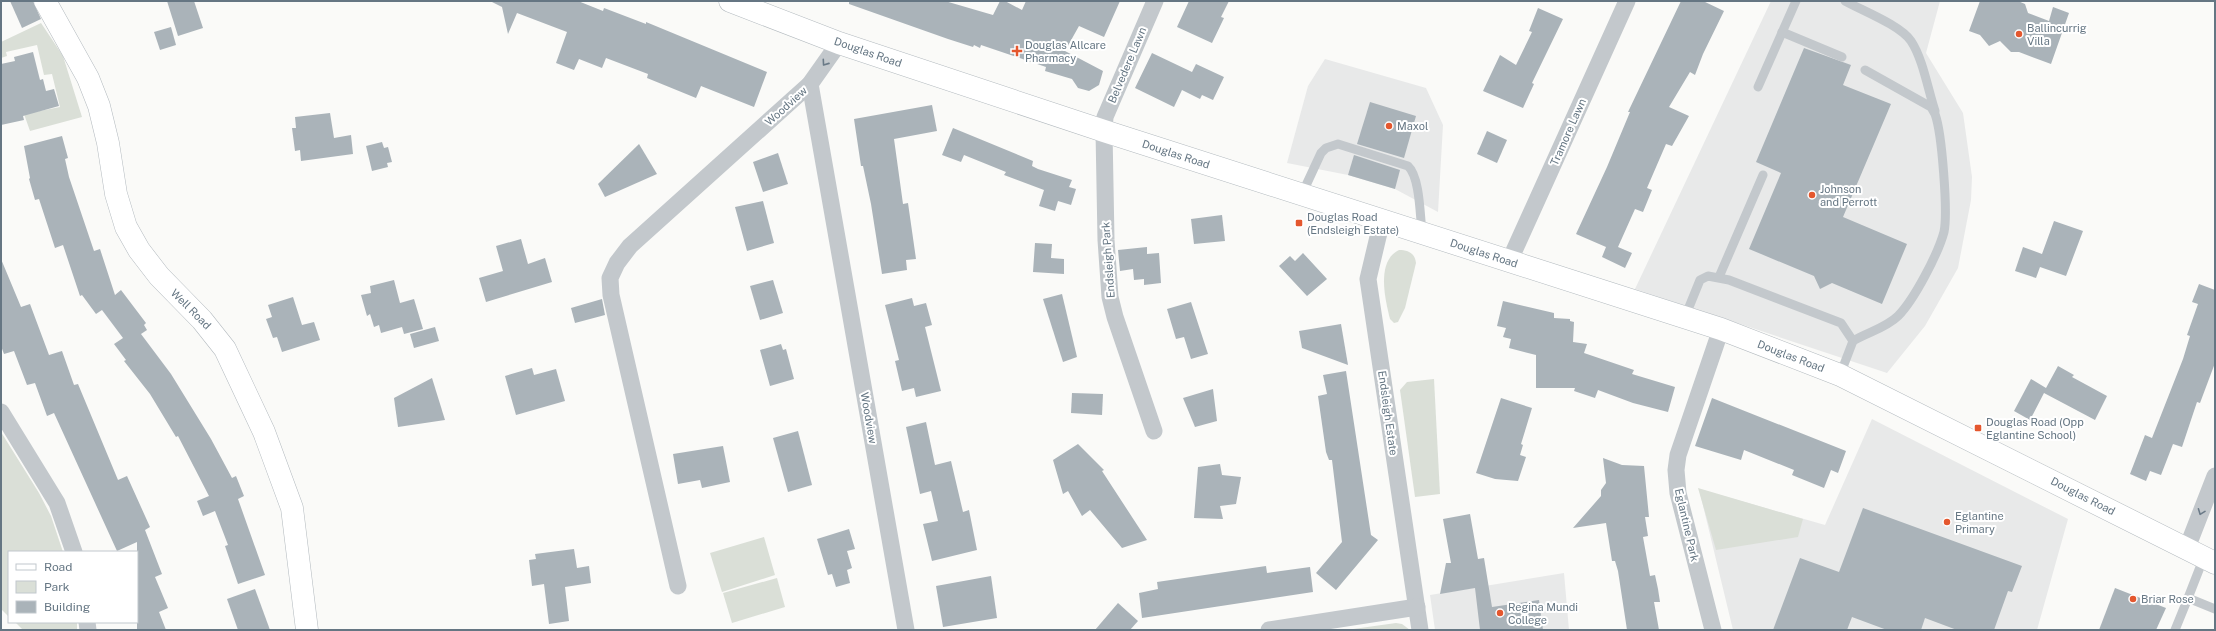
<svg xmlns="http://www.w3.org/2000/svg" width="2216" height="631" font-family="'Public Sans',sans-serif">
  <rect width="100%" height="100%" fill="#fafaf8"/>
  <g fill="#e8e9e9">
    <path d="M1771 1H1940L1926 53 1963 113 1972 177 1971 200 1958 268 1925 326 1887 373 1635 289Z"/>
    <path d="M1325 59 1426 88 1443 125 1438 212 1395 189 1348 175 1287 163 1308 86Z"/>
    <path d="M1872 419 2068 519 2037 630H1733L1699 489 1825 525Z"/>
    <path d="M1564 573 1569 630H1435L1430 595Z"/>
  </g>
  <g fill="#dadfd7">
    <path d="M41 23 63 56 82 117 30 131 24 114 60 107 52 74 44 75 37 45 6 52 7 56 1 58V42Z"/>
    <path d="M1399 250C1408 250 1415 253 1416 263L1405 308 1398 322 1394 323 1390 319C1385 299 1376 261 1399 250Z"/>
    <path d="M1434 379 1440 494 1415 497 1400 390 1407 382Z"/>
    <path d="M1 432 39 493 51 516 63 552H9V617L1 609Z"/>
    <path d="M1698 488 1803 519 1798 537 1716 550Z"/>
    <path d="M764 537 775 575 722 592 710 553Z"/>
    <path d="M777 578 785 607 732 623 723 593Z"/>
    <path d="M15 622H77V630H23Z"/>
    <path d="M1396 623 1402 624 1410 630H1346Z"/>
  </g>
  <g fill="#aab3b9">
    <path d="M10 1H33L41 19 22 28Z"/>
    <path d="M167 1H194L203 28 178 36Z"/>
    <path d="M490 1H578L603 11 604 8 646 24V22L767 72 754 107 701 86 696 98 647 78 648 74 606 58 602 68 579 59 574 70 556 63 567 32 517 13 508 34 502 7Z"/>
    <path d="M849 1H945L993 15 1000 1H1005L1022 10 1026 1H1120L1104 37 1079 26 1065 51 1103 71 1099 85 1089 91 1078 88 1072 79 1045 71 1046 67 981 45 980 48 974 45 973 47 948 39 849 4Z"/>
    <path d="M1189 1H1229L1221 17 1224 18 1212 43 1177 27Z"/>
    <path d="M1681 1H1703L1724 11 1703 54 1695 75 1690 72 1669 107 1689 116 1672 146 1666 144 1647 188 1652 190 1643 212 1635 209 1618 247 1632 253 1625 268 1602 257 1606 247 1576 234 1607 167 1630 112H1628Z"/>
    <path d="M1980 1H2018L2025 4 2028 13 2049 21 2053 7 2069 13 2051 64 2019 52H2011L2000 41 1989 46 1980 35 1969 31Z"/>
    <path d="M1538 8 1563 19 1532 83 1534 84 1523 108 1483 91 1500 55 1516 65 1532 32 1529 31Z"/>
    <path d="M171 27 176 45 160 50 154 32Z"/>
    <path d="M1804 48 1851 65 1843 85 1891 104 1843 217 1907 244 1882 304 1832 283 1820 289 1814 276 1749 249 1781 173 1756 162Z"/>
    <path d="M33 52 40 80 43 79 46 91 54 89 59 106 23 116 24 120 1 125V64L15 61 14 57Z"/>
    <path d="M1152 53 1192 72 1196 64 1224 77 1213 100 1202 95 1200 99 1182 90 1174 107 1135 88Z"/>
    <path d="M1370 102 1416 116 1404 158 1357 144Z"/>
    <path d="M932 105 937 131 894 139 903 204 908 203 916 259 906 260 907 270 882 274 871 204 863 166H861L854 119Z"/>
    <path d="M330 113 334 138 351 135 353 154 301 161 300 150 295 151 292 128H296L295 117Z"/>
    <path d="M953 128 1033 161 1032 166 1038 169 1072 180 1069 187 1076 189 1071 205 1058 201 1055 211 1039 206 1044 190 1004 175 1006 172 964 155 961 162 942 155Z"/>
    <path d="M1487 131 1507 140 1497 163 1477 154Z"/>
    <path d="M62 136 68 158 65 159 69 177 94 251 100 249 115 295 121 290 146 323 144 325 147 330 141 334 171 374 211 439 232 478 236 476 244 496 238 499 265 575 238 584 225 546 228 545 215 511 203 516 197 501 209 496 178 436 176 437 150 394 124 361 126 360 114 344 123 338 102 310 96 314 82 295 80 296 63 245 55 248 39 199 35 200 29 179 30 178 24 146Z"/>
    <path d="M382 142 384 148 388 147 392 162 387 163 388 167 372 171 366 146Z"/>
    <path d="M639 144 657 174 605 197 598 184Z"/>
    <path d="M778 153 788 184 763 192 753 162Z"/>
    <path d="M1354 155 1400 170 1395 189 1348 175Z"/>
    <path d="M763 201 774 243 747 251 735 207Z"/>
    <path d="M1222 215 1225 241 1194 244 1191 219Z"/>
    <path d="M2054 221 2083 231 2066 276 2040 267 2036 278 2015 271 2023 247 2042 254Z"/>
    <path d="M521 239 528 264 545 258 552 282 486 302 479 278 503 271 496 246Z"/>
    <path d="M1035 243 1052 244 1051 258 1064 259V274L1033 272Z"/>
    <path d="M1147 247V254L1159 253 1161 283 1144 285V279L1134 280 1133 269 1120 271 1118 250Z"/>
    <path d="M1303 253 1327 279 1307 296 1279 266 1290 256 1295 261Z"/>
    <path d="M1 259 21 307 30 304 49 355 62 351 74 385 78 384 118 480 127 476 150 527 145 530 162 574 155 577 168 608 159 612 166 630H137V542L117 551 54 413 47 416 35 383 27 385 14 351 4 354 1 346Z"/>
    <path d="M394 280 400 303 414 299 423 329 404 334 402 327 381 333 379 325 374 327 370 314 367 316 361 295 371 293 370 286Z"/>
    <path d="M773 280 783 313 760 320 750 286Z"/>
    <path d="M2199 284 2215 290V363L2200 403 2197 402 2182 447 2173 444 2161 475 2150 471 2146 481 2130 474 2145 435 2152 438 2183 359 2190 336 2187 335 2198 304 2192 302Z"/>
    <path d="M1062 294 1077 357 1063 362 1043 299Z"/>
    <path d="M293 297 302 325 314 322 320 340 282 352 277 337 273 338 266 319 272 317 268 305Z"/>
    <path d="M912 298 914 306 926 303 932 325 925 327 941 391 916 397 914 388 902 391 895 361 899 360 885 305Z"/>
    <path d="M602 299 605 315 575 323 571 308Z"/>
    <path d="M1503 301 1554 313V318L1570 319V321L1574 322 1573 342 1587 344 1584 353 1634 370 1632 374 1675 387 1668 412 1633 403 1598 390 1595 398 1574 391 1575 388H1536V355L1509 348 1511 339 1503 337 1506 328 1497 326Z"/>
    <path d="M1191 302 1208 354 1191 359 1184 337 1176 339 1167 309Z"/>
    <path d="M1341 324 1348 365 1302 348 1299 331Z"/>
    <path d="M435 327 439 341 414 348 410 334Z"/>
    <path d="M781 344 783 350 786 349 794 379 770 386 760 350Z"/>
    <path d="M2058 366 2074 375 2072 377 2107 396 2095 420 2044 393 2030 420 2014 411 2031 379 2046 388Z"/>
    <path d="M532 368 534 375 556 369 565 401 516 415 505 376Z"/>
    <path d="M1346 371 1371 535 1378 540 1336 590 1316 573 1342 542 1332 460H1329L1326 452 1318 396 1327 394 1323 375Z"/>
    <path d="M432 378 445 420 398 427 394 398Z"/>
    <path d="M1213 389 1217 421 1195 427 1183 398Z"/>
    <path d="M1072 393 1103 394 1102 415 1071 413Z"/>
    <path d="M1501 398 1532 408 1521 444 1523 445 1520 455 1526 457 1518 481 1495 479 1476 473Z"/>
    <path d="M1712 398 1846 451 1838 473 1831 470 1824 488 1792 475 1794 470 1744 450 1741 460 1695 446Z"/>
    <path d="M926 422 935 465 951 461 963 512 969 510 977 550 932 561 923 524 938 521 931 491 920 494 906 427Z"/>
    <path d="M798 431 812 485 788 492 773 438Z"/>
    <path d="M1078 444 1104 470 1102 471 1147 540 1122 548 1090 510 1082 516 1068 491 1063 494 1053 460Z"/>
    <path d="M723 446 730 482 702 488 700 480 678 484 673 454Z"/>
    <path d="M1603 458 1622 465 1644 466 1649 517H1645L1648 536 1643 537 1650 576 1655 575 1658 589 1660 602H1654L1659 630H1627L1618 571 1615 561H1612L1606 523 1573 528 1601 496V490L1606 483Z"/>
    <path d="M1220 464 1222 475 1241 477 1236 504 1220 506 1223 519 1194 518 1198 467Z"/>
    <path d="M1863 508 2022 566 2012 592 2008 591 1994 630H1957L1925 618 1921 630H1887L1852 617 1847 630H1773L1800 558 1839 572Z"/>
    <path d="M1470 514 1478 559 1484 558 1492 607 1539 600 1543 630H1480L1475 588 1440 594 1446 563H1451L1443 519Z"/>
    <path d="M849 529 855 549 847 551 852 568 847 570 850 583 836 587 832 574 828 575 817 539Z"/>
    <path d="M574 549 577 568 589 566 591 583 565 587 569 621 549 624 544 584 532 586 529 560 536 559 535 554Z"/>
    <path d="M1266 566 1267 573 1310 567 1313 592 1142 618 1139 593 1158 589 1157 582Z"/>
    <path d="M991 576 997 618 943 627 936 586Z"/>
    <path d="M2115 588 2166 608 2156 630H2099Z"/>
    <path d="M255 589 270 630H238L227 599Z"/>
    <path d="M1118 603 1138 621 1130 630H1095Z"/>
  </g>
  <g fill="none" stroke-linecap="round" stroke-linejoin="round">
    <defs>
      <g id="secondary">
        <path d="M45 1 88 78 99 106 108 143 116 194 126 227 139 250 159 276 202 320 225 349 264 432 292 508 307 630"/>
        <path d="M730 1 839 43 1104 131 1721 329 1840 375 2215 563"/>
      </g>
    </defs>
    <use href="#secondary" stroke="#b3babf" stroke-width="23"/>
    <g stroke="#c3c8cc" stroke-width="9">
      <path d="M1845 1C1863 11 1900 25 1911 41 1923 59 1928 90 1935 111"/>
      <path d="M1782 32 1842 57"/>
      <path d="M1758 87 1796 1"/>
      <path d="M1302 194 1321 153 1326 148 1338 144 1408 166C1420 177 1420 216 1422 232"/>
      <path d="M1719 277 1763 175"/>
      <path d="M1685 317 1700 280 1708 276 1729 280 1841 323 1853 341 1840 375"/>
      <path d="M1853 341C1866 333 1886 328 1898 316 1914 300 1938 254 1944 232 1948 212 1942 133 1935 114L1931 107 1865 70"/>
      <path d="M2204 557 2188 598 2215 609"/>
      <path d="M2175 630 2188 598"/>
    </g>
    <g stroke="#c3c8cc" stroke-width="17">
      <path d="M810 84 906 630"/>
      <path d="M1382 220 1368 279 1420 630"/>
      <path d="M1509 262 1627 1"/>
      <path d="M1 412 57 503 74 552"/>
      <path d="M1154 431 1115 317 1110 297 1106 240 1104 131 1105 117 1155 1"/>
      <path d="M2187 548 2215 476"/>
      <path d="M678 586 611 295 610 278 617 263 630 246 810 84 839 43"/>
      <path d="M87 622 88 630"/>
      <path d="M1269 630 1417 607"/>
      <path d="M1713 630 1678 493 1676 470 1678 455 1721 329"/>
    </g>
    <use href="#secondary" stroke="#fff" stroke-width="22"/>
  </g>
  <defs><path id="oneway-chevron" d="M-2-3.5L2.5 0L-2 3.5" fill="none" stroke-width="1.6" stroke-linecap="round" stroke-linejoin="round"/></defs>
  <g stroke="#6a7a87">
    <use href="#oneway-chevron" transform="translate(825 63) rotate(125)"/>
    <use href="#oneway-chevron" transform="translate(2201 512) rotate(111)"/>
  </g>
  <g fill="#e4572e" stroke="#fff" stroke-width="1.5">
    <circle cx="2019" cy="34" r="4"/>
    <path d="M1015 45h4v4h4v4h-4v4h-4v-4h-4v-4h4z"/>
    <circle cx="1389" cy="126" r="4"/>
    <circle cx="1812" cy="195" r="4"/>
    <rect x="1295" y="219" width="8" height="8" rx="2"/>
    <rect x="1974" y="424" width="8" height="8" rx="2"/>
    <circle cx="1947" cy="522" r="4"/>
    <circle cx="2133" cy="599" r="4"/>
    <circle cx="1500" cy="613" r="4"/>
  </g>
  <g text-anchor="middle" stroke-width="4" stroke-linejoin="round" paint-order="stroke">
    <g font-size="11" fill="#657683" stroke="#fff" text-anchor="start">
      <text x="2027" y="32">Ballincurrig<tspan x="2027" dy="13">Villa</tspan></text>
      <text x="1025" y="49">Douglas Allcare<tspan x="1025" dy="13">Pharmacy</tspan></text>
      <text x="1397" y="130">Maxol</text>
      <text x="1820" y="193">Johnson<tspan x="1820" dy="13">and Perrott</tspan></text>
      <text x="1307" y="221">Douglas Road<tspan x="1307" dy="13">(Endsleigh Estate)</tspan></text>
      <text x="1986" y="426">Douglas Road (Opp<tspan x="1986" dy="13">Eglantine School)</tspan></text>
      <text x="1955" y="520">Eglantine<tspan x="1955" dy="13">Primary</tspan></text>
      <text x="2141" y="603">Briar Rose</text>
      <text x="1508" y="611">Regina Mundi<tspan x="1508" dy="13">College</tspan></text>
    </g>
    <g font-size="11" fill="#657683" stroke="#fff">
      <text transform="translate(868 52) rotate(19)" y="4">Douglas Road</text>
      <text transform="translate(1127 65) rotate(-67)" y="4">Belvedere Lawn</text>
      <text transform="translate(786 106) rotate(-42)" y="4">Woodview</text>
      <text transform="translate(1568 132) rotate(-66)" y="4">Tramore Lawn</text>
      <text transform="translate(1176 154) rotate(18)" y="4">Douglas Road</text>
      <text transform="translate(1484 253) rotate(18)" y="4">Douglas Road</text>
      <text transform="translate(1108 260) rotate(-94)" y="4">Endsleigh Park</text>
      <text transform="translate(191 309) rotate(45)" y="4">Well Road</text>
      <text transform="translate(1791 356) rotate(21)" y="4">Douglas Road</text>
      <text transform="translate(1388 413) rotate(82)" y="4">Endsleigh Estate</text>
      <text transform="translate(869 418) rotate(80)" y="4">Woodview</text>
      <text transform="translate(2083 496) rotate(27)" y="4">Douglas Road</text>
      <text transform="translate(1687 525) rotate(77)" y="4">Eglantine Park</text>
    </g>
  </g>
  <rect width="2216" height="631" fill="none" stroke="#657683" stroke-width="4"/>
  <rect x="8" y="551" width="130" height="72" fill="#ffffff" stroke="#c1c8cd"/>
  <rect x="16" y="564" width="20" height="6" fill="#ffffff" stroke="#c1c8cd"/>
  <text x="44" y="571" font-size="12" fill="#657683">Road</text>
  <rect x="16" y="581" width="20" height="12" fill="#dadfd7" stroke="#c1c8cd"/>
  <text x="44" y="591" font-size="12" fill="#657683">Park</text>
  <rect x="16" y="601" width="20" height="12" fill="#aab3b9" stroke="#c1c8cd"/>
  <text x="44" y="611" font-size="12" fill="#657683">Building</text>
</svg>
